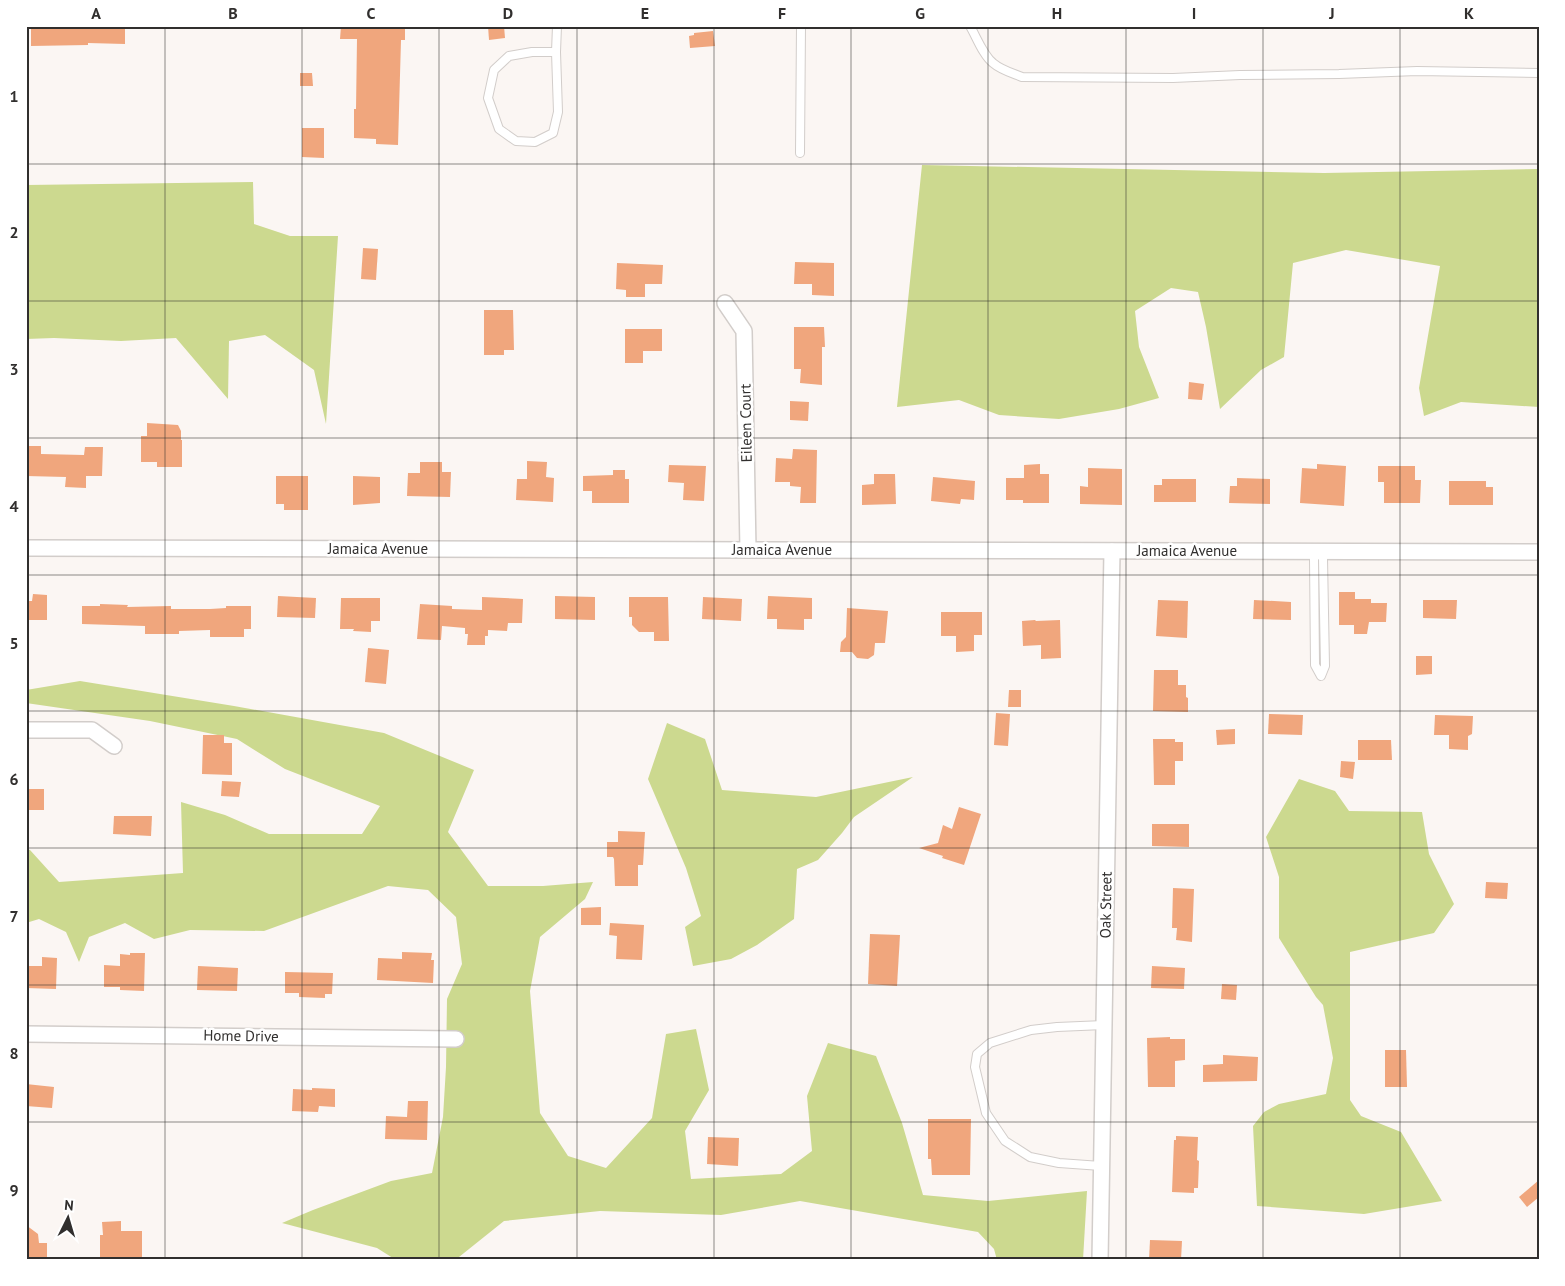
<svg xmlns="http://www.w3.org/2000/svg" width="1565" height="1286" font-family="'PT Sans',sans-serif">
  <rect width="100%" height="100%" fill="#fbf6f3"/>
  <g fill="#ccd98f">
    <path d="M922 165 1324 173 1539 169V407L1461 402 1424 416 1419 388 1440 266 1346 250 1293 263 1284 357 1261 370 1220 409 1206 327 1198 292 1171 288 1135 311 1139 347 1159 398 1119 409 1059 419 999 415 959 400 897 407Z"/>
    <path d="M253 182 254 224 290 236H338L326 424 314 370 265 335 229 341 228 399 176 338 121 341 54 338 26 339V185Z"/>
    <path d="M80 681 234 706 384 733 474 770 448 832 488 886H543L593 882 585 899 540 937 530 991 540 1113 568 1156 606 1168 652 1118 666 1034 696 1029 709 1090 685 1131 691 1179 781 1174 812 1151 807 1096 828 1043 876 1056 902 1123 923 1195 988 1201 1087 1191 1083 1260H997L994 1249 978 1232 800 1201 721 1215 600 1211 504 1221 459 1257V1260H396L377 1248 282 1223 313 1210 391 1181 432 1173 443 1117 446 1067 447 999 462 964 456 917 428 890 388 886 264 931 190 930 154 939 125 923 89 937 79 962 66 932 39 919 26 923V849L30 850 59 882 183 873 181 802 225 815 269 834H362L380 806 285 769 237 739 150 721 26 703V690Z"/>
    <path d="M667 723 705 739 722 790 816 797 913 777 854 817 842 833 818 860 797 869 794 919 757 945 731 959 693 966 685 927 701 916 686 868 648 779Z"/>
    <path d="M1299 779 1335 791 1349 811 1422 812 1429 854 1454 904 1434 933 1350 952V1100L1361 1116 1401 1132 1442 1201 1364 1214 1257 1206 1253 1126 1264 1112 1279 1104 1326 1094 1333 1058 1323 1005 1316 997 1279 938V877L1266 837Z"/>
  </g>
  <g fill="#f0a67d">
    <path d="M31 26H125V44L88 43V45L31 46Z"/>
    <path d="M341 26H405V40H401L398 145 376 144V139L354 138V109H356L357 39H340Z"/>
    <path d="M488 26H504L505 38 489 40Z"/>
    <path d="M713 31 715 46 690 48 689 36 694 35V33Z"/>
    <path d="M300 73H312L313 86H300Z"/>
    <path d="M302 128H324V158L302 157Z"/>
    <path d="M363 248 378 249 376 280 361 279Z"/>
    <path d="M795 262 834 263V296L812 295V284H794Z"/>
    <path d="M617 263 663 265 662 284H645V297H626V290L616 289Z"/>
    <path d="M484 310H513L514 350H504V355H484Z"/>
    <path d="M794 327H824L825 347H822V385L800 383 801 369H794Z"/>
    <path d="M625 329H662V351H643V363H625Z"/>
    <path d="M1189 382 1204 384 1202 400 1188 399Z"/>
    <path d="M790 401 809 402 808 421 790 420Z"/>
    <path d="M147 423 178 425 181 431V440H182V467H157V462H141V436H147Z"/>
    <path d="M28 446H41V454L84 455 85 447H103L102 476H86V488L65 487 66 477 26 476V455H28Z"/>
    <path d="M793 449 817 450 816 503H800L801 487 790 486V482H775L776 458 792 459Z"/>
    <path d="M527 461 547 462 546 477 554 478 553 502 516 500 517 479H527Z"/>
    <path d="M420 462H442V472H451L450 497 407 496 408 473H420Z"/>
    <path d="M1040 464V474H1049V503H1023V500H1006V478H1024V465Z"/>
    <path d="M1317 464 1346 466 1344 506 1300 503 1302 468 1317 469Z"/>
    <path d="M669 465 706 466 704 501 683 500 684 483 668 482Z"/>
    <path d="M1378 466H1415V480H1421L1420 503H1384V482H1378Z"/>
    <path d="M1088 468 1122 469V505L1080 504V486L1088 487Z"/>
    <path d="M613 470H625V479H629V503H592V491H583V476L613 475Z"/>
    <path d="M874 474H895L896 504 862 505V485L874 484Z"/>
    <path d="M276 476H308V510H284V504H276Z"/>
    <path d="M353 476 380 477V503L353 505Z"/>
    <path d="M933 477 975 481 974 500 961 499 960 504 931 501Z"/>
    <path d="M1237 478 1270 479V504L1229 503 1230 486H1237Z"/>
    <path d="M1162 479H1196V502H1154V485H1162Z"/>
    <path d="M1449 481H1486V487H1493V505H1449Z"/>
    <path d="M1339 592H1355V599H1371V603H1387L1386 622H1369L1367 634H1354V625H1339Z"/>
    <path d="M33 594 47 595V620H26V601H32Z"/>
    <path d="M278 596 316 598 315 618 277 617Z"/>
    <path d="M555 596 595 597V620L555 619Z"/>
    <path d="M768 596 812 598V619H804V630L777 629V619H767Z"/>
    <path d="M482 597 523 599 522 623H508L507 631 488 630V636H485V645H467L468 634H465V628L442 626 441 640 417 639 420 604 452 606V609L482 610Z"/>
    <path d="M629 597H668L669 641H654V632H639L632 625V617H629Z"/>
    <path d="M703 597 742 599 741 621 702 619Z"/>
    <path d="M341 598H380V621H371V632L353 631 354 629H340Z"/>
    <path d="M1158 600 1188 601 1187 638 1156 636Z"/>
    <path d="M1254 600 1291 602V620L1253 619Z"/>
    <path d="M1423 600H1457L1456 619 1423 618Z"/>
    <path d="M100 604 128 605 127 607 171 606V609H210L226 608V606H251V629H244V637H210V630L179 631V634H145V626L82 624V606H100Z"/>
    <path d="M847 608 888 611 885 643H875L874 655 868 659 857 658 852 652H840L841 642 846 637Z"/>
    <path d="M941 612H982V635H974V651L956 652V636H941Z"/>
    <path d="M1035 620 1036 621 1060 620 1061 658 1041 659V645L1023 646 1022 621Z"/>
    <path d="M368 648 389 650 386 684 365 682Z"/>
    <path d="M1416 656H1432V674L1416 675Z"/>
    <path d="M1154 670H1178V685H1186V697L1188 698V712L1153 711Z"/>
    <path d="M1009 690H1021V707H1008Z"/>
    <path d="M996 713 1010 714 1008 746 994 745Z"/>
    <path d="M1269 714 1303 715 1302 735 1268 734Z"/>
    <path d="M1435 715 1473 716 1472 734 1468 736V750L1449 749V735H1434Z"/>
    <path d="M1235 729V744L1217 745 1216 730Z"/>
    <path d="M203 735H224V743H232V775L202 774Z"/>
    <path d="M1153 739H1175V742H1183V761H1175V785H1154Z"/>
    <path d="M1358 740H1391L1392 760H1358Z"/>
    <path d="M1341 761 1355 762 1353 779 1340 777Z"/>
    <path d="M222 781 241 782 239 797 221 796Z"/>
    <rect x="26" y="789" width="18" height="21"/>
    <path d="M959 807 981 814 964 865 942 858 943 856 919 848 938 843 943 825 952 829Z"/>
    <path d="M114 816H152L151 836 113 834Z"/>
    <path d="M1152 824H1189V847L1152 846Z"/>
    <path d="M618 831 645 832 643 865H638V886H615L614 859 613 857H607V842H618Z"/>
    <path d="M1486 882 1508 883 1507 899 1485 898Z"/>
    <path d="M1173 888 1194 889 1192 942 1176 940 1177 928H1172Z"/>
    <path d="M601 907V925H581V908Z"/>
    <path d="M610 923 644 925 642 960 616 959 617 936 609 935Z"/>
    <path d="M870 934 900 935 897 986 868 984Z"/>
    <path d="M402 952 432 953 431 960H434L433 983 377 980 378 958 402 959Z"/>
    <path d="M130 953H145L144 991 120 990V987H104V965L120 966V954L130 955Z"/>
    <path d="M42 957 57 958 56 989 26 988V966H42Z"/>
    <path d="M198 966 238 968 237 991 197 990Z"/>
    <path d="M1152 966 1185 968 1184 989 1151 988Z"/>
    <path d="M285 972 333 973 332 994H325V998L299 997V993H285Z"/>
    <path d="M1222 984 1237 985 1236 1000 1221 999Z"/>
    <path d="M1170 1037V1039H1185V1060L1175 1061V1087H1148L1147 1038Z"/>
    <path d="M1385 1050H1406L1407 1087H1385Z"/>
    <path d="M1223 1055 1258 1057 1257 1081 1203 1082V1065L1223 1064Z"/>
    <path d="M26 1084 54 1087 52 1108 26 1106Z"/>
    <path d="M312 1088 335 1089V1107L319 1106 318 1112 292 1111 293 1089 312 1090Z"/>
    <path d="M408 1101H428L427 1140 385 1139 386 1116 407 1117Z"/>
    <path d="M928 1119H971L970 1175H932L931 1159H928Z"/>
    <path d="M1176 1136 1198 1137 1197 1160 1199 1161 1198 1188H1194V1193L1172 1192 1174 1140H1176Z"/>
    <path d="M708 1137 739 1138 738 1166 707 1164Z"/>
    <path d="M1539 1180V1197L1527 1207 1519 1197Z"/>
    <path d="M121 1221V1231H142V1260H100V1235H103L102 1222Z"/>
    <path d="M26 1225 38 1234 39 1243H47V1260H26Z"/>
    <path d="M1150 1240 1182 1241 1181 1260H1149Z"/>
  </g>
  <g fill="none" stroke-linecap="round" stroke-linejoin="round">
    <defs>
      <g id="service">
        <path d="M970 26C977 38 983 55 993 63 1001 70 1012 73 1022 77L1173 78 1240 75 1339 74 1417 71 1539 73"/>
        <path d="M556 52H532L509 56 494 70 488 98 499 129 516 141 535 142 553 133 558 112 556 52 557 26"/>
        <path d="M800 153 801 26"/>
        <path d="M1318 552 1323 558 1325 666 1321 676 1315 665 1314 559Z"/>
        <path d="M1101 1166 1059 1163 1030 1157 1005 1141 986 1113 975 1067 977 1054 990 1043 1031 1030 1057 1027 1104 1025"/>
      </g>
      <g id="minor">
        <path d="M725 303 744 331 748 550"/>
        <path d="M26 548 1539 552"/>
        <path d="M26 730H92L114 746"/>
        <path d="M26 1034 456 1039"/>
        <path d="M1100 1260 1112 551"/>
      </g>
    </defs>
    <use href="#service" stroke="#d2cdca" stroke-width="10"/>
    <use href="#minor" stroke="#d2cdca" stroke-width="18"/>
    <use href="#service" stroke="#fff" stroke-width="8"/>
    <use href="#minor" stroke="#fff" stroke-width="15"/>
  </g>
  <path fill="none" stroke="#312f2e" stroke-width="1" stroke-opacity="0.55" d="M165 26V1260M302 26V1260M439 26V1260M577 26V1260M714 26V1260M851 26V1260M988 26V1260M1126 26V1260M1263 26V1260M1400 26V1260M26 164H1539M26 301H1539M26 438H1539M26 575H1539M26 711H1539M26 848H1539M26 985H1539M26 1122H1539"/>
  <g text-anchor="middle" stroke-width="5" stroke-linejoin="round" paint-order="stroke">
    <g font-size="15" fill="#312f2e" stroke="#fff">
      <text transform="translate(746 423) rotate(-91)" y="5">Eileen Court</text>
      <text x="378" y="554">Jamaica Avenue</text>
      <text x="782" y="555">Jamaica Avenue</text>
      <text x="1187" y="556">Jamaica Avenue</text>
      <text transform="translate(1106 905) rotate(-89)" y="5">Oak Street</text>
      <text transform="translate(241 1036) rotate(1)" y="5">Home Drive</text>
    </g>
  </g>
  <rect width="1565" height="1286" fill="none" stroke="#ffffff" stroke-width="55"/>
  <g transform="translate(68 1218) rotate(5)" stroke="#ffffff" stroke-width="4" paint-order="stroke">
  <path d="M0-4L9 19L0 12L-9 19Z" fill="#312f2e"/>
  <text y="-8" font-size="14" font-weight="bold" text-anchor="middle" fill="#312f2e">N</text>
  </g>
  <rect x="28" y="28" width="1510" height="1230" fill="none" stroke="#312f2e" stroke-width="2"/>
  <g font-size="16" text-anchor="middle" font-weight="bold" fill="#312f2e">
    <text x="96" y="19">A</text>
    <text x="233" y="19">B</text>
    <text x="371" y="19">C</text>
    <text x="508" y="19">D</text>
    <text x="645" y="19">E</text>
    <text x="782" y="19">F</text>
    <text x="920" y="19">G</text>
    <text x="1057" y="19">H</text>
    <text x="1194" y="19">I</text>
    <text x="1332" y="19">J</text>
    <text x="1469" y="19">K</text>
    <text x="14" y="102">1</text>
    <text x="14" y="238">2</text>
    <text x="14" y="375">3</text>
    <text x="14" y="512">4</text>
    <text x="14" y="649">5</text>
    <text x="14" y="785">6</text>
    <text x="14" y="922">7</text>
    <text x="14" y="1059">8</text>
    <text x="14" y="1196">9</text>
  </g>
</svg>
